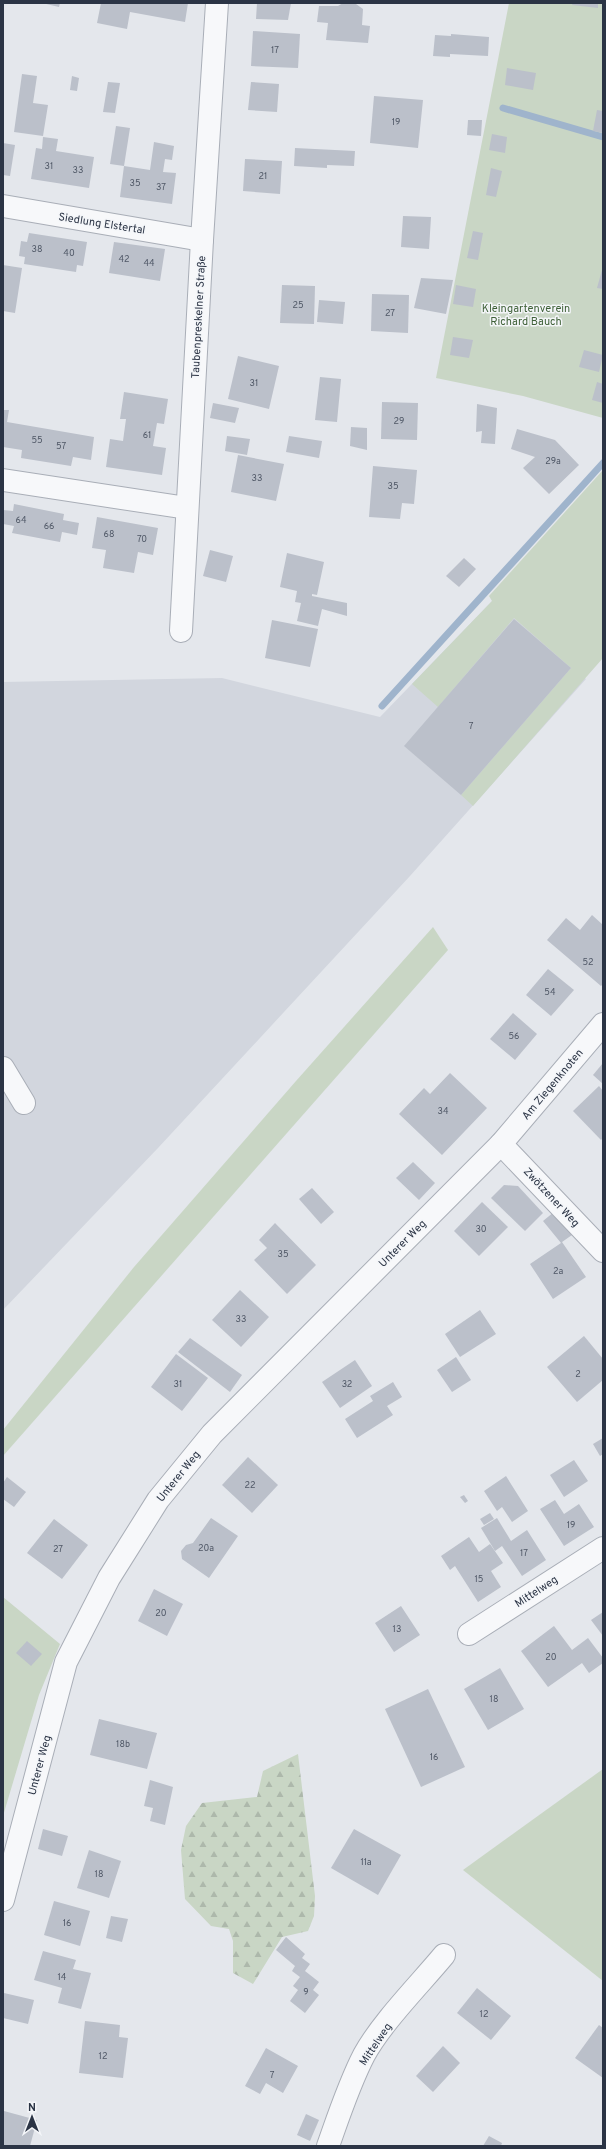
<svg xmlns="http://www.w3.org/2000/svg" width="606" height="2149" font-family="Overpass,sans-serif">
  <defs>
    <pattern id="forest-firs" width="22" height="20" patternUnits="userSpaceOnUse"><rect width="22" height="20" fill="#c9d6c5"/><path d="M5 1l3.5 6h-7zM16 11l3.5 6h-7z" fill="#adb8ab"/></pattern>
  </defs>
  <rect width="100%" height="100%" fill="#e4e7ec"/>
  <path fill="#d2d6de" d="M493 600 586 679 410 876 158 1148 3 1310V682L222 678 380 717Z"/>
  <g fill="#c9d6c5">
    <path d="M509 3H603V418L523 396 436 378Z"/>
    <path d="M603 470V658L473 806 461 795 571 668 514 618 438 707 412 684 492 601 489 596Z"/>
    <path d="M433 927 448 950 3 1456V1430L134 1267 296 1081Z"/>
    <path d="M3 1597 60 1644 39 1695 3 1816Z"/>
    <path d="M603 1769V1981L463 1870Z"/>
  </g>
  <path fill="url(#forest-firs)" d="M298 1754 315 1896 314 1916 308 1931 282 1937 253 1984 233 1973V1941L229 1929 211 1926 185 1899 181 1850 186 1826 202 1803 257 1797 263 1771Z"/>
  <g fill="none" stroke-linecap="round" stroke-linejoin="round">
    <g stroke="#9fb4cc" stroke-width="7">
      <path d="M503 108 603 137"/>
      <path d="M382 706 603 463"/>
    </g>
  </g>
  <g fill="#bbc0ca">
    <path d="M42 3H60L59 7Z"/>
    <path d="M101 3H188L185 22 130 12 127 29 97 23Z"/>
    <path d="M257 3H291L288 20 256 19Z"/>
    <path d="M343 3 356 4 363 9 362 25 370 26 368 43 326 40 328 23 317 22 319 6H338Z"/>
    <path d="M573 3H598V8L572 5Z"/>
    <path d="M253 31 300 34 298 68 251 66Z"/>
    <path d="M451 34 489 37 488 56 450 54V57L433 56 435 35 451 36Z"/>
    <path d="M507 68 536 73 533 90 505 85Z"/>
    <path d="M22 74 37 76 33 103 48 105 43 136 14 132Z"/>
    <path d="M72 76 79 78 77 91 70 90Z"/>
    <path d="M108 82 120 83 115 113 103 112Z"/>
    <path d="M251 82 279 84 277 112 248 110Z"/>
    <path d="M374 96 423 100 418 148 370 143Z"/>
    <path d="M597 110 603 111V133L593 131Z"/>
    <path d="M468 120H482L481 136 467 135Z"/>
    <path d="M116 126 130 128 124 166 110 164Z"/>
    <path d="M492 134 507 137 505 153 489 150Z"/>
    <path d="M43 137 58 139 56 151 94 157 89 188 31 179 36 148 42 149Z"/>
    <path d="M154 142 174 146 172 160 165 159 163 172 176 173 172 204 120 197 124 166 150 170Z"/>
    <path d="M3 143 15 145 10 176 3 175Z"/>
    <path d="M295 148 355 151 354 166 327 165V168L294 166Z"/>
    <path d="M245 159 282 161 280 194 243 191Z"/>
    <path d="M491 168 502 171 496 197 486 195Z"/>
    <path d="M403 216 431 217 429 249 401 247Z"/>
    <path d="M473 231 483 233 478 260 467 258Z"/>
    <path d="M29 233 87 242 83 266 77 265 76 272 24 264 25 257 19 256 21 241 27 242Z"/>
    <path d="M114 242 165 249 160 281 109 273Z"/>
    <path d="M3 265 22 268 15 313 3 311Z"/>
    <path d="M602 270H603V289L597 288Z"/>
    <path d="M421 278 453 280 446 314 414 308Z"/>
    <path d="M282 285 315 286 314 324 280 323Z"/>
    <path d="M456 285 476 289 473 307 453 304Z"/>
    <path d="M372 294 409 295 408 333 371 331Z"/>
    <path d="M319 300 345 302 343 324 317 322Z"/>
    <path d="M453 337 473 340 469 358 450 355Z"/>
    <path d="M584 350 603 355 599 372 579 367Z"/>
    <path d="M238 356 279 366 269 409 228 399Z"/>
    <path d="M320 377 341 379 337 422 315 420Z"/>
    <path d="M597 382 603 384V403L592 400Z"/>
    <path d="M124 392 168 399 164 424 157 423 153 446 166 448 162 475 106 467 110 439 123 441 126 419H120Z"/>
    <path d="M382 402 418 403 417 440 381 439Z"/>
    <path d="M213 403 239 408 235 423 210 418Z"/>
    <path d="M477 404 497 408 495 444 481 443 482 431 476 432Z"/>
    <path d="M3 410H9L7 422 94 437 91 460 73 457 71 466 21 458 22 450 3 447Z"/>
    <path d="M351 427 367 428V450L350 446Z"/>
    <path d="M517 429 555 440 579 465 549 494 523 468 535 457 511 449Z"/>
    <path d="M227 436 250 439 247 455 225 451Z"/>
    <path d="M289 436 322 441 319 458 286 452Z"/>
    <path d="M238 455 284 464 276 501 231 492Z"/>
    <path d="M373 466 417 470 414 504 402 503 400 519 369 517Z"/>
    <path d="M14 504 64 514 63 520 79 523 77 535 62 532 60 542 12 533 14 526 3 524V510L13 511Z"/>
    <path d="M97 517 158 528 153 555 138 552 134 573 103 568 106 550 92 548Z"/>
    <path d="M210 550 233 556 226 582 203 576Z"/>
    <path d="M287 553 324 562 317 595 312 594V596L347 603V616L322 609 318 626 297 621 301 603 295 602 297 591 280 587Z"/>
    <path d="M464 558 476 569 459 587 446 576Z"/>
    <path d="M514 619 571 668 461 795 404 746Z"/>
    <path d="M272 620 318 629 310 667 265 658Z"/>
    <path d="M592 915 603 925V984L601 986 547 940 566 918 580 930Z"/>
    <path d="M548 969 574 990 551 1016 526 995Z"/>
    <path d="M513 1013 537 1034 515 1060 490 1039Z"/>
    <path d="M603 1063V1084L593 1075Z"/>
    <path d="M450 1073 487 1108 442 1155 399 1114 424 1088 430 1094Z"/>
    <path d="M599 1086 603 1091V1138L601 1140 573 1111Z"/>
    <path d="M413 1162 435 1183 419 1200 396 1178Z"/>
    <path d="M504 1185 518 1186 543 1213 525 1231 491 1198Z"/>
    <path d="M312 1188 334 1212 321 1224 299 1199Z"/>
    <path d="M482 1202 508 1227 479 1256 454 1231Z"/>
    <path d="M554 1212 572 1235 562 1242 586 1277 553 1299 530 1264 561 1243 543 1221Z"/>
    <path d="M275 1223 316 1265 287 1294 254 1260 267 1248 259 1240Z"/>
    <path d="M240 1290 269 1317 241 1347 212 1320Z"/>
    <path d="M480 1310 496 1334 460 1357 445 1334Z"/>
    <path d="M584 1336 603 1359V1380L577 1402 547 1367Z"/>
    <path d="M190 1338 242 1375 230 1392 178 1352Z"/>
    <path d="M176 1354 208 1378 182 1411 151 1387Z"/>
    <path d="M456 1357 471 1380 452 1392 437 1370Z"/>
    <path d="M355 1360 372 1386 340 1408 322 1382Z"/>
    <path d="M393 1382 402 1397 387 1406 393 1415 357 1438 345 1419 373 1401 370 1396Z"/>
    <path d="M603 1438V1454L600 1456 593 1444Z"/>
    <path d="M248 1457 278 1485 252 1513 222 1485Z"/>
    <path d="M574 1460 588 1481 564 1497 550 1475Z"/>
    <path d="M506 1476 528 1511 512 1522 502 1507 497 1511 484 1491Z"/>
    <path d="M7 1477 26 1492 14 1507 3 1499V1483Z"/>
    <path d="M464 1495 468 1501 465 1503 460 1497Z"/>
    <path d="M555 1500 564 1514 579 1504 594 1527 564 1546 540 1509Z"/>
    <path d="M490 1513 494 1519 484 1525 480 1519Z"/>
    <path d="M211 1518 238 1536 209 1578 182 1559 181 1551 186 1545 193 1543Z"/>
    <path d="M497 1518 511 1541 527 1530 546 1560 522 1576 502 1546 495 1551 481 1528Z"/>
    <path d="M54 1519 88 1545 62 1579 27 1553Z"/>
    <path d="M469 1537 479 1552 490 1544 503 1563 491 1571 501 1587 478 1602 455 1566 450 1570 441 1556Z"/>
    <path d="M154 1589 183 1604 167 1636 138 1621Z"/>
    <path d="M401 1606 420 1635 394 1652 375 1623Z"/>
    <path d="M603 1612V1636L591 1620Z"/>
    <path d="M554 1626 572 1650 588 1638 603 1658V1663L589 1673 582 1663 548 1687 521 1651Z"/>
    <path d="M27 1641 42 1654 31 1666 16 1653Z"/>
    <path d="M500 1668 524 1709 488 1730 464 1689Z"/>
    <path d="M428 1689 465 1767 421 1787 385 1709Z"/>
    <path d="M99 1719 157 1733 147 1769 90 1755Z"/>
    <path d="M150 1780 173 1787 165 1825 150 1821 153 1808 144 1806Z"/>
    <path d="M43 1829 68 1836 62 1856 38 1849Z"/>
    <path d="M354 1829 401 1855 378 1895 331 1868Z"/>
    <path d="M89 1850 121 1861 109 1898 77 1888Z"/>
    <path d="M54 1901 90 1911 80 1946 44 1935Z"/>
    <path d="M111 1916 128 1919 122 1942 106 1938Z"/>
    <path d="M286 1937 305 1954 302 1958 310 1964 305 1971 319 1982 313 1990 319 1995 305 2013 290 2001 298 1990 293 1986 300 1977 292 1971 295 1966 276 1950Z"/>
    <path d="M43 1951 76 1960 73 1969 91 1973 81 2009 58 2003 62 1988 34 1980Z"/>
    <path d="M477 1988 511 2016 491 2040 457 2013Z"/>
    <path d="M4 1993 34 2000 28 2024 3 2018Z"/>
    <path d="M85 2021 120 2025 119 2037 128 2038 123 2078 79 2073Z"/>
    <path d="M599 2025 603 2028V2078L575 2058Z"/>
    <path d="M443 2046 460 2063 433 2092 416 2076Z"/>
    <path d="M266 2048 298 2066 283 2093 266 2083 260 2094 245 2086Z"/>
    <path d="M4 2111 37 2120 30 2146 3 2145Z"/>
    <path d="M306 2114 319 2120 310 2141 297 2135Z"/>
    <path d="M489 2136 502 2143 501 2146H483Z"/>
  </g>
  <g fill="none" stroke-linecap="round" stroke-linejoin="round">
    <defs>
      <g id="street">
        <path d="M3 206 202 240"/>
        <path d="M3 480 187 508"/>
        <path d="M181 631 202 240 217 3"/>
        <path d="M3 1068 24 1103"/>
        <path d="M501 1144 603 1251"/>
        <path d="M469 1634 603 1548"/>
        <path d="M3 1900 66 1662 109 1578 158 1500 212 1434 501 1144 603 1024"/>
        <path d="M328 2146C339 2115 349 2084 364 2055 382 2022 420 1984 444 1955"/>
      </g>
    </defs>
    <use href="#street" stroke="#a9aeb7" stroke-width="24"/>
    <use href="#street" stroke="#f7f8fa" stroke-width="22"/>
  </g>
  <g text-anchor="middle" stroke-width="3" stroke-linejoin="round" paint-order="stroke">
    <g font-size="9" fill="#4f5766">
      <text x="275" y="53">17</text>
      <text x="396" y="125">19</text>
      <text x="49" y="169">31</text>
      <text x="78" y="173">33</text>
      <text x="263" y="179">21</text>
      <text x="135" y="186">35</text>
      <text x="161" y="190">37</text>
      <text x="37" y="252">38</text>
      <text x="69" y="256">40</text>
      <text x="124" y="262">42</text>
      <text x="149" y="266">44</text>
      <text x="298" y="308">25</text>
      <text x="390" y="316">27</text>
      <text x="254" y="386">31</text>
      <text x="399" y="424">29</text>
      <text x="147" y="438">61</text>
      <text x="37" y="443">55</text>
      <text x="61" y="449">57</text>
      <text x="553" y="464">29a</text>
      <text x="257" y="481">33</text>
      <text x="393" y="489">35</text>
      <text x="21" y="523">64</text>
      <text x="49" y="529">66</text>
      <text x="109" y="537">68</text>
      <text x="142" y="542">70</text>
      <text x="471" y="729">7</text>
      <text x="588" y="965">52</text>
      <text x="550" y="995">54</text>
      <text x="514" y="1039">56</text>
      <text x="443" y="1114">34</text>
      <text x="481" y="1232">30</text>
      <text x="283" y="1257">35</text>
      <text x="558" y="1274">2a</text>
      <text x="241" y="1322">33</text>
      <text x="578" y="1377">2</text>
      <text x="178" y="1387">31</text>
      <text x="347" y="1387">32</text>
      <text x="250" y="1488">22</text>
      <text x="571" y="1528">19</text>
      <text x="206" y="1551">20a</text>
      <text x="58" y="1552">27</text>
      <text x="524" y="1556">17</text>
      <text x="479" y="1582">15</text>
      <text x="161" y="1616">20</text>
      <text x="397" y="1632">13</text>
      <text x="551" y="1660">20</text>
      <text x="494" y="1702">18</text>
      <text x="123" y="1747">18b</text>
      <text x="434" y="1760">16</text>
      <text x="366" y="1865">11a</text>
      <text x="99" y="1877">18</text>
      <text x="67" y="1926">16</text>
      <text x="62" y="1980">14</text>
      <text x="306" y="1995">9</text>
      <text x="484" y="2017">12</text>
      <text x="103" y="2059">12</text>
      <text x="272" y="2078">7</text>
    </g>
    <g font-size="11" fill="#2b3445" stroke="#f4f6f9">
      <text transform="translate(102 223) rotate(9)" y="4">Siedlung Elstertal</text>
      <text transform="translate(198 317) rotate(-87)" y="4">Taubenpreskelner Straße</text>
      <text transform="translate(552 1084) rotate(-50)" y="4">Am Ziegenknoten</text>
      <text transform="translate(552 1197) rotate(47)" y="4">Zwötzener Weg</text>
      <text transform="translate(402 1243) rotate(-45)" y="4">Unterer Weg</text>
      <text transform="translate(178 1476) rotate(-51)" y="4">Unterer Weg</text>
      <text transform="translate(536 1591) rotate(-33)" y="4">Mittelweg</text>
      <text transform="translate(39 1765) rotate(-75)" y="4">Unterer Weg</text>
      <text transform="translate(375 2044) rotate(-56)" y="4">Mittelweg</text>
    </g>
    <g font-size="11" fill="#3f6138" stroke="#f4f6f9">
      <text x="526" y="312">Kleingartenverein<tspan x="526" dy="13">Richard Bauch</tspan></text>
    </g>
  </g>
  <rect width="606" height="2149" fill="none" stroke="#2b3445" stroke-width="8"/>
  <g transform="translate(32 2117)" stroke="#f4f6f9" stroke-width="3" paint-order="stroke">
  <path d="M0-3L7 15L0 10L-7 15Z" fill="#2b3445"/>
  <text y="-6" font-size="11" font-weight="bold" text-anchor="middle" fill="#2b3445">N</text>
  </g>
</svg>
